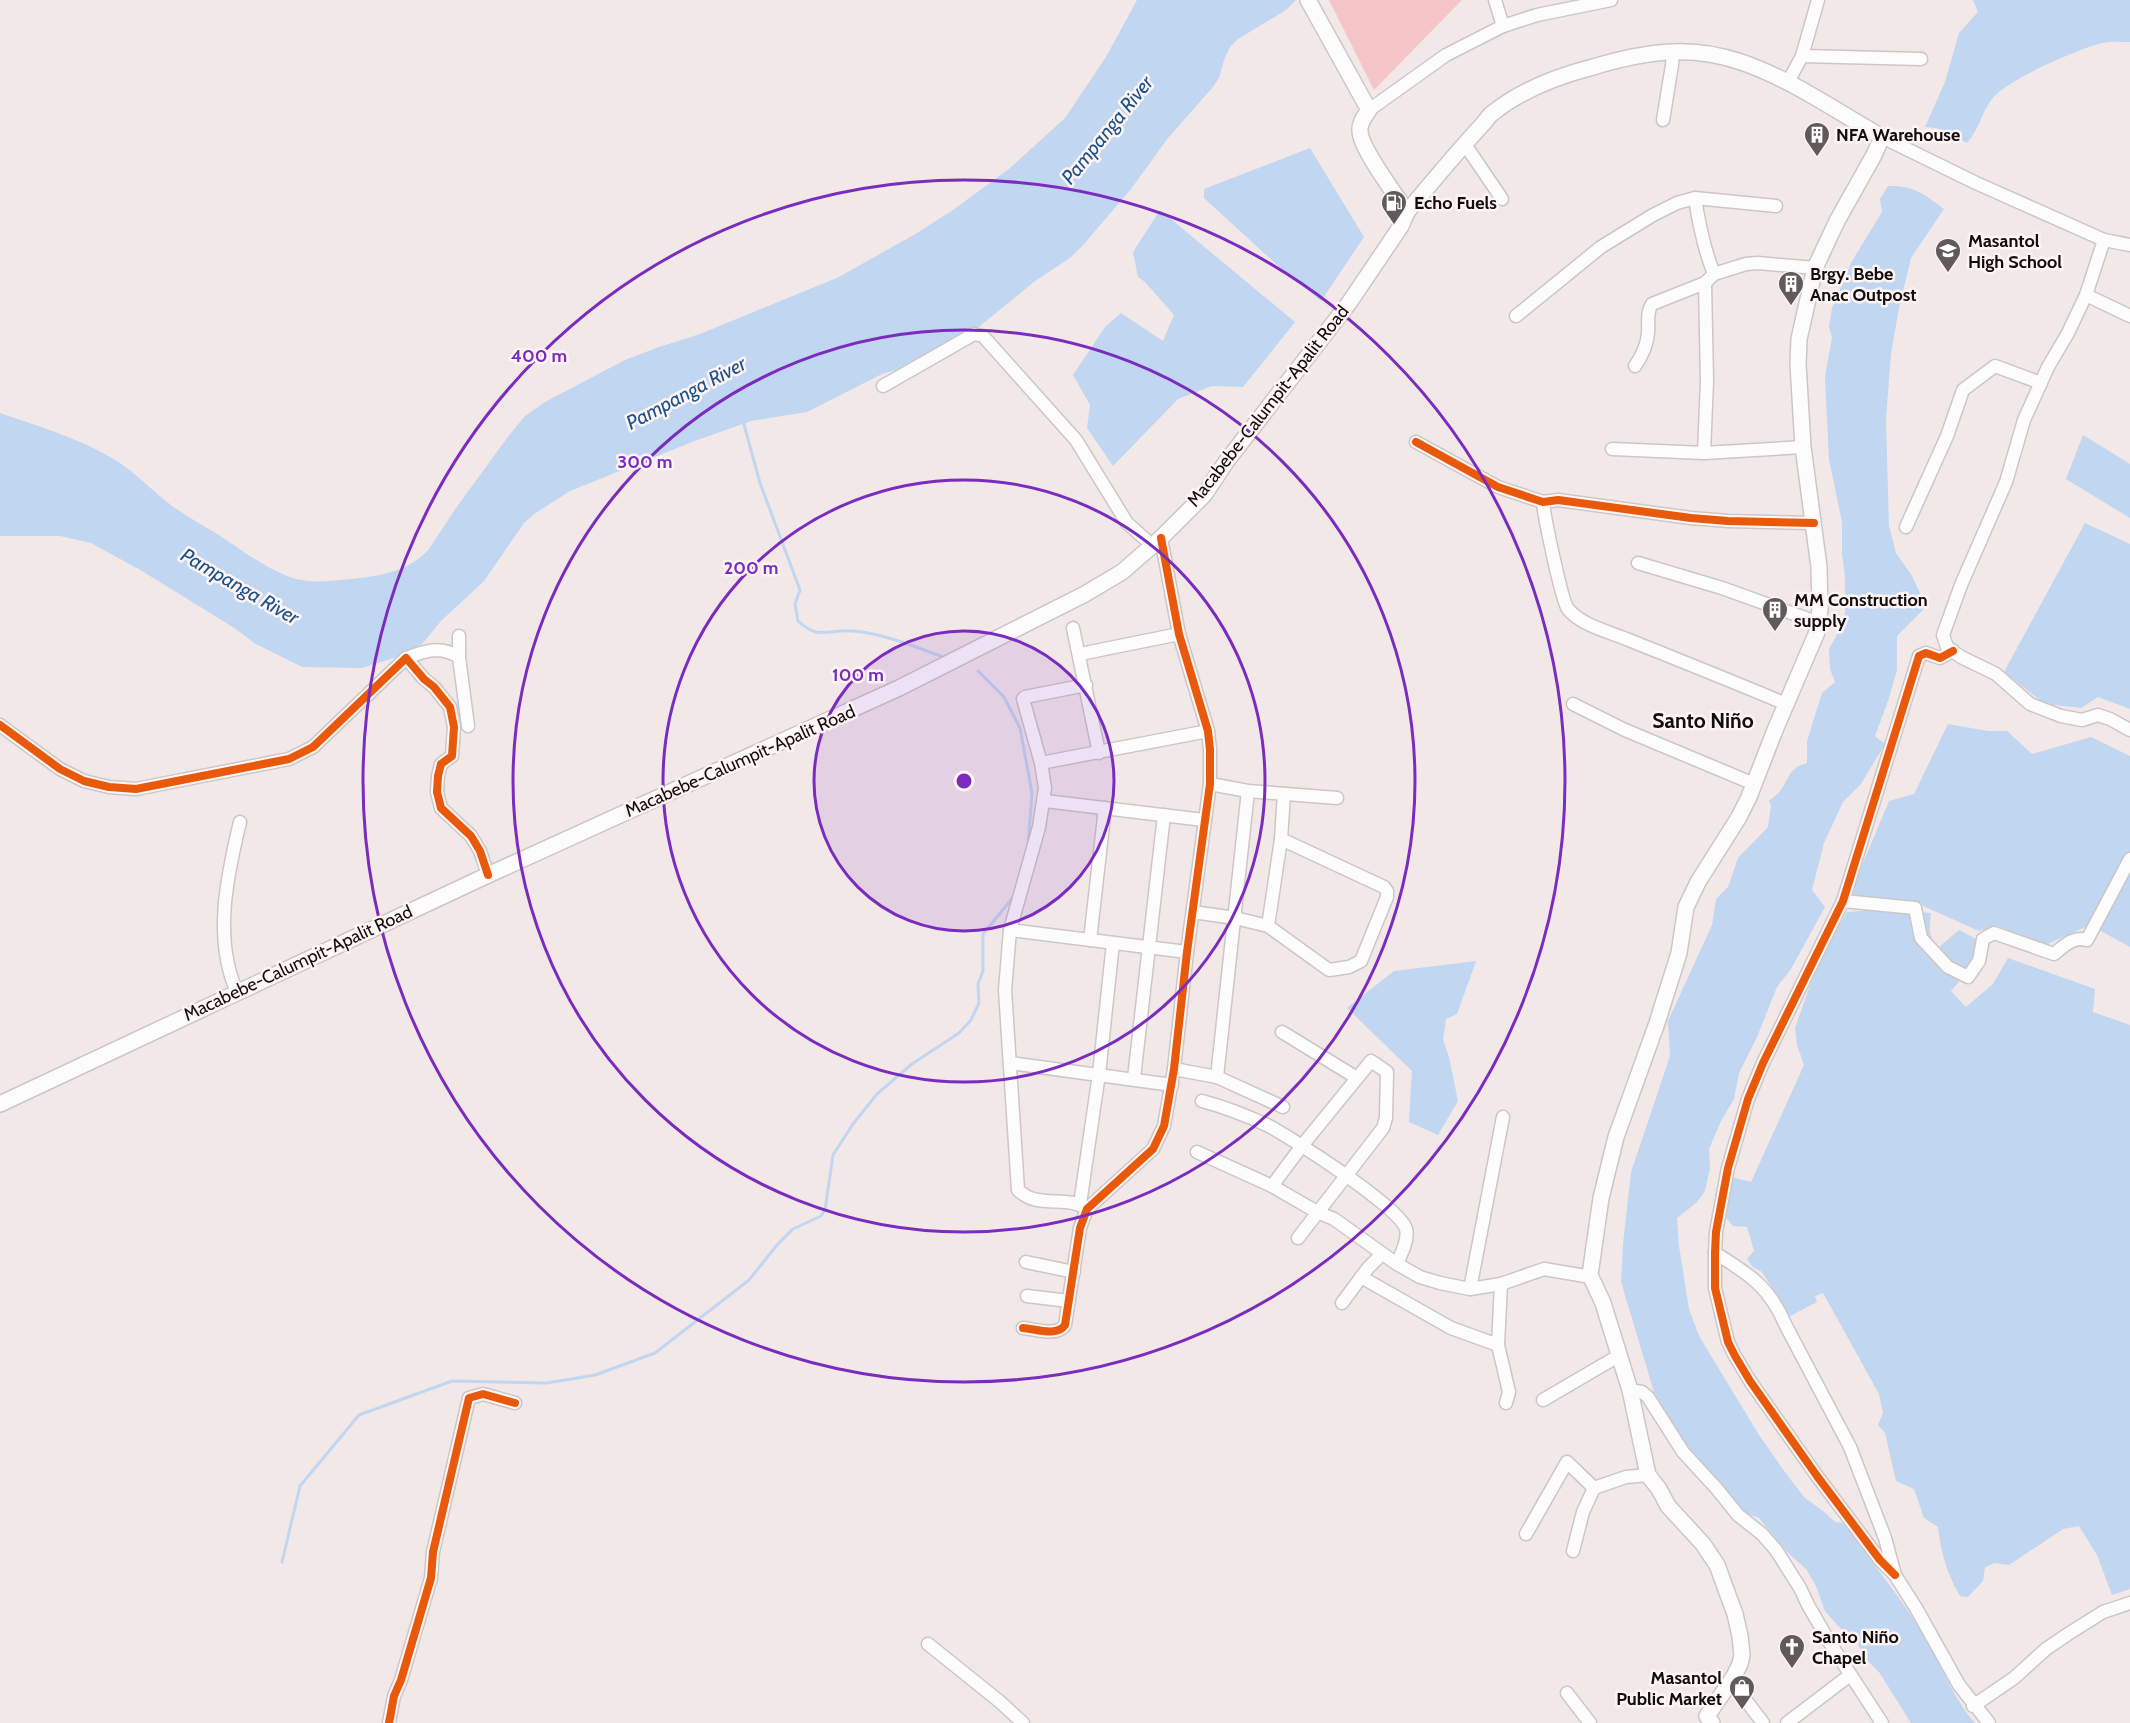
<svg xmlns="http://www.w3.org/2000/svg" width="2130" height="1723" font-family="Cabin,sans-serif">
  <rect width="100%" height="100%" fill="#f2e8e8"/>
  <path fill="#f6c6c7" d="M1329 0H1462L1374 90Z"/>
  <g fill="#c1d6f0">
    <path d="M1137 0H1296L1286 10 1238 39 1230 47 1225 57 1219 78 1213 87 1168 138 1131 189 1084 244 1070 258 1035 281 980 326 909 366 882 374 807 412 751 421 692 442 570 491 534 514 524 523 484 581 441 621 422 644 397 657 362 668 302 667 254 643 236 629 142 571 91 543 60 536H0V413C37 426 76 437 110 457 132 469 148 487 167 502 183 515 200 523 217 534 242 550 267 570 296 579 316 584 339 580 360 578 385 575 412 569 429 549L456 508 507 438 525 416 545 402 625 360 659 347 700 334 839 277 917 233 953 210 1010 168 1065 118 1106 57Z"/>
    <path d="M1973 0H2130V42C2121 42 2111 41 2102 43 2078 49 2006 80 1992 99 1981 113 1980 128 1967 143L1936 128 1925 127 1945 82 1959 33 1978 12Z"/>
    <path d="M1310 148 1364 237 1321 301 1276 264 1204 198V189Z"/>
    <path d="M1888 186C1912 185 1925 194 1944 209L1911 258 1899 308 1891 354 1886 419 1889 526 1896 553 1912 576 1920 593 1923 610 1897 636V670L1888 701 1875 736 1885 744 1861 784 1843 802 1824 843 1812 890 1825 907 1791 969 1777 987 1757 1037 1739 1073 1734 1099 1721 1121 1709 1149 1710 1168 1705 1191 1696 1203 1677 1218 1679 1246 1689 1309 1699 1336 1759 1435 1787 1475 1805 1498 1823 1511 1835 1522 1844 1523C1867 1557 1894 1589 1917 1624 1939 1656 1949 1694 1975 1723H1911L1879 1672 1866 1659 1852 1634 1840 1628 1825 1611 1816 1586 1806 1569 1788 1553 1759 1518 1742 1512 1682 1444 1654 1392 1621 1282 1623 1244 1631 1172 1670 1056 1668 1021 1712 925 1716 899 1728 887 1738 858 1768 827 1771 805 1769 801C1772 798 1777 795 1780 791 1791 777 1787 769 1807 763V741L1822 693 1835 682 1830 669 1829 649 1840 629 1845 612V577L1842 554V522L1829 460 1825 377 1832 337 1829 327 1832 308 1852 261 1882 212 1880 199Z"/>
    <path d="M1160 210 1295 322 1243 387 1212 386 1178 399 1113 466 1087 428 1090 405 1073 375 1105 327 1121 313 1163 341 1174 315 1145 282 1138 277 1133 252Z"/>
    <path d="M2083 435 2130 464V518L2066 479Z"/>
    <path d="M2085 523 2130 544V709L2098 697 2081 708 2045 704 2004 672Z"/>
    <path d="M1948 724 1988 731H2007L2032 754 2091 737 2130 756V947L2090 925 2045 945 1998 926 1979 931 1921 905 1850 894 1889 801 1914 794Z"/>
    <path d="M1887 909 1931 913C1930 926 1927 939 1939 947L1959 930 1978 940 1976 963 1951 991 1966 1007 1993 984 2008 958 2095 989 2093 1012 2130 1025V1589L2112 1595 2097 1555 2079 1526 2063 1529 2009 1565 1994 1563 1985 1567 1983 1581 1968 1597 1960 1596C1947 1574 1941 1553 1938 1527L1924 1518 1914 1489 1896 1481 1885 1433 1878 1425 1883 1413 1879 1394 1823 1293 1815 1296 1817 1302 1790 1316 1762 1272 1753 1267 1747 1259 1754 1251 1747 1227 1733 1226 1723 1214 1730 1177 1751 1182 1804 1065 1797 1045 1795 1028 1818 963 1847 912Z"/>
    <path d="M1476 961 1457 1014 1446 1019 1443 1040 1449 1057 1458 1101 1438 1135 1409 1122 1412 1071 1347 1008 1394 971Z"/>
  </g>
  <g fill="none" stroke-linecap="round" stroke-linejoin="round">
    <g stroke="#c1d6f0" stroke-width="3">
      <path d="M743 421 760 483 800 590 795 604 798 621C815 636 820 633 841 631 851 630 863 632 873 634 897 639 918 648 941 656"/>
      <path d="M978 671 1004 697 1020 728 1032 793 1028 846"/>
      <path d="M282 1562 300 1486 359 1415 452 1381 547 1383 595 1375 655 1353 749 1280 777 1245 793 1229 821 1216 825 1210 833 1155 853 1124 877 1094 912 1064 959 1033 971 1020 979 1003 978 984 983 971V934L1015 895"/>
    </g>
    <defs>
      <g id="minor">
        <path d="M1495 0 1503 26"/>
        <path d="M1802 56 1921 59"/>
        <path d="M1788 82 1802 56 1818 0"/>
        <path d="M1369 110 1446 55 1503 26 1537 15 1611 0"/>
        <path d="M1663 120 1672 65 1673 51"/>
        <path d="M1882 137 1976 183 2104 240 2130 245"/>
        <path d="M1464 143 1502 199"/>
        <path d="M1695 198C1699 225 1704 249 1714 274"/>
        <path d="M2104 240 2086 295 2068 333 2048 367 2024 420 2006 482 1961 585 1943 635 1947 647 1961 657 1996 674 2030 704 2061 716 2082 720 2098 715 2110 719 2130 730"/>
        <path d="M2086 295 2130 316"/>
        <path d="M1516 316 1601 247 1653 215 1677 203 1695 198 1776 206"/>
        <path d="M1635 366C1642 356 1647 346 1648 333 1649 323 1646 313 1652 304L1705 283 1714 274 1746 264 1758 263 1815 268"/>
        <path d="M883 386 974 334 983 336 1076 440 1127 523 1153 546"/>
        <path d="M1416 442 1498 487 1543 502 1558 500 1691 518 1728 521 1814 523"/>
        <path d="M1612 449 1704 453 1803 447"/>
        <path d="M1704 453 1707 381 1705 283"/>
        <path d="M1543 502C1544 516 1562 602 1568 609 1582 626 1610 632 1629 640 1681 661 1734 682 1786 704"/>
        <path d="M1906 527 1947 436 1963 390 1995 366 2041 383"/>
        <path d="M1638 563 1722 588 1819 623"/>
        <path d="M1073 628 1099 753"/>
        <path d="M459 636V657L468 726"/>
        <path d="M1080 654 1179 634"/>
        <path d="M406 658C424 651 441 645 459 657"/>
        <path d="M1086 685 1025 697 1023 699 1041 763 1045 788 1039 827 1010 930 1005 990 1018 1190C1038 1210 1067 1194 1087 1209"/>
        <path d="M1573 704 1625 730 1754 784"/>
        <path d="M0 725 60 769 84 781 109 787 136 789 289 759 313 747 406 658 424 679 434 687 450 707 454 727 452 756 441 764 438 776 437 792 441 808 471 836 480 851 488 875"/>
        <path d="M1041 763 1208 731"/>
        <path d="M1210 784 1248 791 1337 798"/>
        <path d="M1045 801 1204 820"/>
        <path d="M1843 901 1915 908 1921 938 1948 967 1968 977 1979 961 1983 939 1994 933 2054 954C2064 946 2073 936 2087 940L2130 859"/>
        <path d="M1193 912 1235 918 1268 926 1329 970 1349 967 1361 961 1387 897V891L1384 887 1281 839"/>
        <path d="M1268 926 1281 839 1284 794"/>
        <path d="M1010 930 1187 952"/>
        <path d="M1090 940 1105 808"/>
        <path d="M237 992C213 939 227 876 240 822"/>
        <path d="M1282 1032 1357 1078"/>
        <path d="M1010 1063 1172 1085"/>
        <path d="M1174 1069 1217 1077 1283 1107"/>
        <path d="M1217 1077 1248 791"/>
        <path d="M1134 1078 1164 815"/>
        <path d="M1202 1101C1225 1107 1245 1115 1267 1125 1290 1137 1400 1207 1406 1229 1409 1240 1401 1254 1397 1264"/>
        <path d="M1197 1152 1272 1186 1317 1212 1334 1219 1397 1264 1420 1277 1440 1283 1470 1289 1501 1284 1544 1269 1591 1277"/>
        <path d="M1272 1186 1301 1147 1371 1061 1387 1072 1386 1118 1383 1128 1298 1238"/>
        <path d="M1080 1204 1099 1074 1113 943"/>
        <path d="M1715 1253C1749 1274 1770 1287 1786 1326L1850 1447 1885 1538 1895 1575 1916 1608 1959 1685 1989 1723"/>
        <path d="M1026 1262 1074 1272"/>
        <path d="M1361 1277 1451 1328 1498 1345 1509 1392 1506 1403"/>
        <path d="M1470 1289 1503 1117"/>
        <path d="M1027 1296 1069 1301"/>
        <path d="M1342 1303 1368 1268 1381 1255"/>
        <path d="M1023 1328C1036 1329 1057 1337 1065 1325L1080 1228 1087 1209 1153 1149 1164 1126 1174 1069 1187 952 1210 784V750L1208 731 1179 634 1161 538"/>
        <path d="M1498 1345 1501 1284"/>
        <path d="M1630 1390 1642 1392 1648 1397 1683 1452 1717 1489 1738 1515 1762 1534 1776 1550 1800 1588 1808 1605 1830 1643 1882 1723"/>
        <path d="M1543 1400 1620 1355"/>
        <path d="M1526 1534 1567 1462 1594 1488"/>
        <path d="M1573 1551 1583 1512 1594 1488 1626 1477 1648 1475"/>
        <path d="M1895 1575 1880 1560 1817 1476 1750 1381 1735 1356 1728 1342 1715 1288V1253L1716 1232 1728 1168 1748 1099 1763 1063 1843 901 1919 656 1926 653 1940 658 1953 651"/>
        <path d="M928 1644 999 1701 1023 1723"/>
        <path d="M1733 1678 1741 1694 1763 1723"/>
        <path d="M1567 1693 1590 1723"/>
        <path d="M1973 1706 2014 1678 2046 1649 2068 1634 2103 1612 2130 1603"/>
        <path d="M389 1723 394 1696 401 1680 431 1578 433 1552 469 1398 483 1394 515 1403"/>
        <path d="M1787 1723 1850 1675"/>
      </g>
      <g id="major">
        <path d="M1308 0 1369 110C1365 116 1359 123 1360 131 1360 148 1396 195 1407 212"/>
        <path d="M0 1104 488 875 899 688 1085 594 1122 572 1161 538 1204 495 1226 462 1349 303 1401 226 1407 212C1432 182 1456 153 1482 125 1486 121 1489 115 1494 112 1523 89 1558 76 1593 67 1643 52 1690 44 1741 62 1791 79 1836 111 1882 137L1874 155 1837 221 1815 268 1799 339 1798 364 1803 447 1819 567 1820 609 1817 632 1775 730 1749 797 1739 817 1698 882 1686 907 1679 953 1657 1023 1616 1137 1601 1198 1590 1275 1603 1303 1630 1390 1648 1475 1659 1489 1668 1506 1703 1544 1717 1565 1735 1614 1740 1636 1742 1655 1740 1664 1733 1678 1707 1716 1712 1723"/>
      </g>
    </defs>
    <use href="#minor" stroke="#cdc6c6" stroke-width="15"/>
    <use href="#major" stroke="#cdc6c6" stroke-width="18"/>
    <use href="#minor" stroke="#fdfcfc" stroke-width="12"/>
    <use href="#major" stroke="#fdfcfc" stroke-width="15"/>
    <defs>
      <g id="cycleway">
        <path d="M1416 442 1498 487 1543 502 1558 500 1691 518 1728 521 1814 523"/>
        <path d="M0 725 60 769 84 781 109 787 136 789 289 759 313 747 406 658 424 679 434 687 450 707 454 727 452 756 441 764 438 776 437 792 441 808 471 836 480 851 488 875"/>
        <path d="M1023 1328C1036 1329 1057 1337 1065 1325L1080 1228 1087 1209 1153 1149 1164 1126 1174 1069 1187 952 1210 784V750L1208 731 1179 634 1161 538"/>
        <path d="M1895 1575 1880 1560 1817 1476 1750 1381 1735 1356 1728 1342 1715 1288V1253L1716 1232 1728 1168 1748 1099 1763 1063 1843 901 1919 656 1926 653 1940 658 1953 651"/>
        <path d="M389 1723 394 1696 401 1680 431 1578 433 1552 469 1398 483 1394 515 1403"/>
      </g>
    </defs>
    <use href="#cycleway" stroke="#fef4f4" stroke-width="11"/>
    <use href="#cycleway" stroke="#e8590c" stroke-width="8"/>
  </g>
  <circle cx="964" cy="781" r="150" fill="#7b2cbf" fill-opacity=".12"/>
  <g fill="none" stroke="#7b2cbf" stroke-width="3">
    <circle cx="964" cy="781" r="150"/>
    <circle cx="964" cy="781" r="301"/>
    <circle cx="964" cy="781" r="451"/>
    <circle cx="964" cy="781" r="601"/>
  </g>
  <defs>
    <symbol id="building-pin" viewBox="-11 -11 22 30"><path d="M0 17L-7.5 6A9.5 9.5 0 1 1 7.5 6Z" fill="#615a5a" stroke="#fef4f4"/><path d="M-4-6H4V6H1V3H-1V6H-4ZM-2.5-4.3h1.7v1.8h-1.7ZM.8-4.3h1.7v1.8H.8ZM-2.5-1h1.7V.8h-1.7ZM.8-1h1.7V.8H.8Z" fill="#fff"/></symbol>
    <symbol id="fuel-pin" viewBox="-11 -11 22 30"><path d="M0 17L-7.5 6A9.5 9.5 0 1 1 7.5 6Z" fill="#615a5a" stroke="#fef4f4"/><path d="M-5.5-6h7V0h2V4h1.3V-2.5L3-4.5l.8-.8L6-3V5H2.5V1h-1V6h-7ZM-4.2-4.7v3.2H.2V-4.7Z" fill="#fff"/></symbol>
    <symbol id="school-pin" viewBox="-11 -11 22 30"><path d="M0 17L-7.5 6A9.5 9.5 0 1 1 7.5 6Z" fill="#615a5a" stroke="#fef4f4"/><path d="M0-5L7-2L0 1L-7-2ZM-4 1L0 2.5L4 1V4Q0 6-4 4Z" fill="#fff"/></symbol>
    <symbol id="church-pin" viewBox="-11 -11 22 30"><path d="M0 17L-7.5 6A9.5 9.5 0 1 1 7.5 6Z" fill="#615a5a" stroke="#fef4f4"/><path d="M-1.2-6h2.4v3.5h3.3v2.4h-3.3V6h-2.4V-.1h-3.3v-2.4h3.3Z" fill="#fff"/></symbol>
    <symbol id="shop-pin" viewBox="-11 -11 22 30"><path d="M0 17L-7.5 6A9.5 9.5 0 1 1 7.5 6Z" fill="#615a5a" stroke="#fef4f4"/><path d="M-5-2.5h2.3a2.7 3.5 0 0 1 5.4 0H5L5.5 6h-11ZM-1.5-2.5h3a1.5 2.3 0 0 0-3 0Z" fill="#fff"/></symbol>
  </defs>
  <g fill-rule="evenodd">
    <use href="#building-pin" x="1802" y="120" width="30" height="40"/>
    <use href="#fuel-pin" x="1379" y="188" width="30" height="40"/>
    <use href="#school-pin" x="1933" y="236" width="30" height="40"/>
    <use href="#building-pin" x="1776" y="269" width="30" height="40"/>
    <use href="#building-pin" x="1760" y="595" width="30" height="40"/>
    <use href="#church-pin" x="1777" y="1632" width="30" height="40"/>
    <use href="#shop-pin" x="1727" y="1673" width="30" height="40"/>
  </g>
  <g text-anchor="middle" stroke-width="5" stroke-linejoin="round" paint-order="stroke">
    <g font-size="18" font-weight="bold" fill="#130e0e" stroke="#fef4f4" text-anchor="start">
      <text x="1836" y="141">NFA Warehouse</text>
      <text x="1414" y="209">Echo Fuels</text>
      <text x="1968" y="247">Masantol<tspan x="1968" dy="21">High School</tspan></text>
      <text x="1810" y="280">Brgy. Bebe<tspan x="1810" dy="21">Anac Outpost</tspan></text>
      <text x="1794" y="606">MM Construction<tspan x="1794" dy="21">supply</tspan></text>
      <text x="1812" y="1643">Santo Niño<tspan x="1812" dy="21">Chapel</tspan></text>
      <text x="1722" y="1684" text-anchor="end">Masantol<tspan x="1722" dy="21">Public Market</tspan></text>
    </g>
    <g font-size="18" fill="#130e0e" stroke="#fef4f4">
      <text transform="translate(1268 406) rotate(-52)" y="6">Macabebe-Calumpit-Apalit Road</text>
      <text transform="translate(740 761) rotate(-24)" y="6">Macabebe-Calumpit-Apalit Road</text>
      <text transform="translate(298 963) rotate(-25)" y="6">Macabebe-Calumpit-Apalit Road</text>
    </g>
    <g font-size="20" font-style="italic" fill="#1a528b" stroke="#fef4f4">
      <text transform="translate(1107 130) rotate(-51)" y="7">Pampanga River</text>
      <text transform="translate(686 393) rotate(-28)" y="7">Pampanga River</text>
      <text transform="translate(240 586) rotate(30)" y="7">Pampanga River</text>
    </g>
    <g font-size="21" font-weight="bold" fill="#130e0e" stroke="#fef4f4">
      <text x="1703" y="728">Santo Niño</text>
    </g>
  </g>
  <circle cx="964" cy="781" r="9" fill="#7b2cbf" stroke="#fef4f4" stroke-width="3"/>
  <g font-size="18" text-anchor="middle" font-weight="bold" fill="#7b2cbf" stroke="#fef4f4" stroke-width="5" stroke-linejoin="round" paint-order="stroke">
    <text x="539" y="362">400 m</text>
    <text x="645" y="468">300 m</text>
    <text x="751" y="574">200 m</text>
    <text x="858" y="681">100 m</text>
  </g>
</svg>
